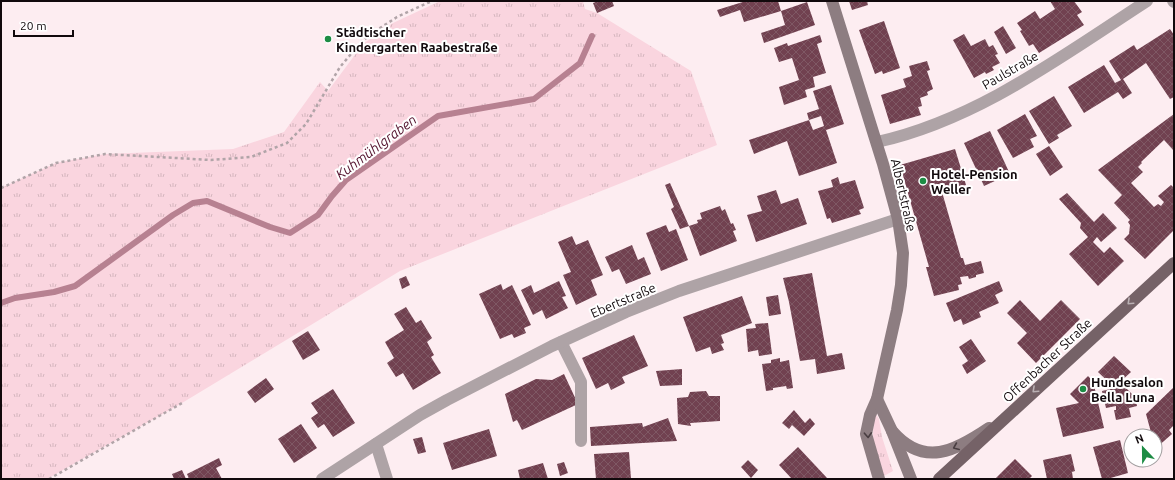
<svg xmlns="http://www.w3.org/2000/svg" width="1175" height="480" font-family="Ubuntu,sans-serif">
  <defs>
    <pattern id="grass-tufts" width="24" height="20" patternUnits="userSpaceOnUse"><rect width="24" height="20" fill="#fad5df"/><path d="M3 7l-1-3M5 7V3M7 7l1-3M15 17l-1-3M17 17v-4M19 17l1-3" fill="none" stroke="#d5b6be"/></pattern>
    <pattern id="building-cross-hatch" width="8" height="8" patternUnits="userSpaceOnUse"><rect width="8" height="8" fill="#714150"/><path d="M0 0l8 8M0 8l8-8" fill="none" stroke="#7f5864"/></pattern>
  </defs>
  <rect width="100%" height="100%" fill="#fdedf1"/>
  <g fill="url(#grass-tufts)">
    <path d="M440 1H583L585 9 597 13 691 71 717 145 400 271 182 403 47 479H1V188L56 163 105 154 233 149 284 132 320 82 328 91 363 44 393 23Z"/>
    <path d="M876 414 879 419 882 437 893 471 882 477C876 456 869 436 876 414Z"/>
  </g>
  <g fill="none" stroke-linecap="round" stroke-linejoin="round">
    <path stroke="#b78191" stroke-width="6" d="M1 303 15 298 54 292 75 286 173 215 193 203 207 201 270 227 290 233 318 215 332 196 346 180 438 116 534 99 580 63 592 36"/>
  </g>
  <g fill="url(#building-cross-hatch)">
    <path d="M598 1H612L614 6 597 13 593 3Z"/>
    <path d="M746 1H778L781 11 807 2 815 25 764 43 761 33 785 25 781 11 744 22 740 10 720 17 717 10Z"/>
    <path d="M849 1H867L868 5 852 10Z"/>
    <path d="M1050 1H1074L1082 12 1077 15 1084 25 1039 53 1033 44 1029 46 1020 31 1022 30 1017 23 1035 11 1040 19 1055 9Z"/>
    <path d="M884 21 900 68 883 74 882 71 875 74 859 30Z"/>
    <path d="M1003 26 1016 48 1006 54 994 32Z"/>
    <path d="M1170 29 1174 35V97L1170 99 1146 63 1123 79 1132 93 1123 99 1118 92 1084 113 1068 87 1104 65 1115 83 1121 80 1109 61 1134 45 1137 50Z"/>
    <path d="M964 34 971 46 985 39 989 47 993 45 998 54 995 55 1000 63 992 67 994 70 986 74 985 72 974 78 953 40Z"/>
    <path d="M820 35 822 42 817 44 826 73 813 77 815 87 805 90 807 97 784 105 779 87 799 80 792 58 779 62 774 48 787 43 788 46Z"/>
    <path d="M927 61 930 70 927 71 933 89 927 92 928 95 920 98 922 106 918 107 921 115 890 124 881 95 906 87 903 79 912 76 909 66Z"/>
    <path d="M831 85 844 124 826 130 837 163 799 176 787 141 754 154 749 140 809 120 813 130 824 126 821 116 809 120 807 113 819 109 813 91Z"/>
    <path d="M1054 96 1072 126 1057 135 1059 138 1049 144 1029 111Z"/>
    <path d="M1025 114 1037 136 1030 139 1034 147 1013 158 997 130Z"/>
    <path d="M1174 114V151L1164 140 1141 162 1142 163 1138 167 1143 172 1131 183 1154 207 1158 204 1161 206 1164 202 1158 196 1171 185 1173 187H1174V230L1145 259 1124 239 1129 234 1130 225 1128 222 1130 220 1114 203 1122 195 1098 170Z"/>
    <path d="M990 131 1010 174 984 186 964 143Z"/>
    <path d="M1049 146 1063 167 1050 176 1036 154Z"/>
    <path d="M955 149 966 185 942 192 961 258H963L965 265 981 261 984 273 976 275V277L969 279 968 276 960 277 962 284 958 285 959 290 934 296 926 267H929L900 165Z"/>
    <path d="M838 177 840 184 855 180 864 208 859 210 861 214 832 223 830 218 827 219 818 191 833 187 831 180Z"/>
    <path d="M670 183 689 226 680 229 671 209 674 207 665 185Z"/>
    <path d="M776 190 781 204 798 198 807 224 756 242 747 215 762 211 757 196Z"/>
    <path d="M1067 193 1094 222 1103 213 1117 228 1101 242 1097 237 1093 242 1104 253 1110 247 1124 261 1098 286 1069 254 1088 237 1080 228 1081 223 1059 199Z"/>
    <path d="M720 206 722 211 725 209 731 224 733 223 736 230 733 231 737 241 700 256 689 226 698 223 697 220 702 219 700 213Z"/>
    <path d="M666 225 669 232 676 229 688 260 661 271 646 233Z"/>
    <path d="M572 236 576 245 588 240 603 275 591 280 597 295 576 305 563 275 571 272 558 242Z"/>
    <path d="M632 245 638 260 644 257 651 274 626 284 619 269 612 272 605 257Z"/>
    <path d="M812 273 827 356 842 353 845 369 817 374 815 359 800 361 789 302 783 278Z"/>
    <path d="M406 276 410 285 402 289 399 279Z"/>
    <path d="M559 281 566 296 562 297 568 308 546 319 542 310 533 315 521 290 531 285 534 293Z"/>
    <path d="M999 281 1003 291 995 295 999 303 979 312 981 317 963 325 961 319 954 322 946 303Z"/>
    <path d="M501 284 503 290 512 285 531 325 524 328 526 333 514 338 512 334 500 339 479 294Z"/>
    <path d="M778 295 781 314 769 316 766 297Z"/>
    <path d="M742 296 752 323 721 335 724 343 721 344 724 350 712 354 710 347 696 352 683 317Z"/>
    <path d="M1020 300 1040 321 1061 300 1080 319 1036 363 1017 343 1027 333 1007 313Z"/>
    <path d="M406 307 416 323 421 320 432 338 427 342 434 355 431 357 441 373 413 390 403 373 396 377 387 363 394 358 385 342 404 330 394 314Z"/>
    <path d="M768 323 772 354 759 356 758 350 748 352 746 329 756 328 755 324Z"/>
    <path d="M308 331 320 350 303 360 292 341Z"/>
    <path d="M634 335 648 366 622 377 625 383 611 390 608 383 596 389 582 358Z"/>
    <path d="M971 339 986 361 967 374 962 365 968 361 959 347Z"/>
    <path d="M1114 356 1131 372 1120 382 1135 397 1137 406 1129 408 1131 417 1116 420 1114 410H1116V406L1106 408 1102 391 1115 388 1098 372Z"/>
    <path d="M780 358V362L789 360 793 388 787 389 786 386 773 388V390L766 391 762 364 771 363V360Z"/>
    <path d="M682 369V385L660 386 656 371Z"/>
    <path d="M564 374 578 404 522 430 517 420 513 422 505 394 536 379 552 380Z"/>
    <path d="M1088 376 1093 381 1104 428 1063 437 1056 408 1079 403 1070 394Z"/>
    <path d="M266 378 274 389 255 403 247 392Z"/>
    <path d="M1174 387V425L1169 430 1172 434 1156 448 1155 445V436H1152L1146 414Z"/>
    <path d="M333 389 355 423 333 437 324 424 318 428 311 418 318 413 311 403Z"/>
    <path d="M706 391 709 396H720V421L690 423 691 426 678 424 677 398 688 397 690 392Z"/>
    <path d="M794 410 805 423 810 418 815 424 804 436 792 425 789 429 782 423Z"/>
    <path d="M668 418 677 441 591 446 590 427 642 423 643 427Z"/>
    <path d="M301 424 317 448 294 463 278 439Z"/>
    <path d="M489 429 497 456 452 470 443 443Z"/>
    <path d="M422 437 426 452 418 454 413 439Z"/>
    <path d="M1120 440 1128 473 1107 479H1102L1093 447Z"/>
    <path d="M798 447 828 479H792L779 465Z"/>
    <path d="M629 452 631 479H596L594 454Z"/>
    <path d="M1071 454 1075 471 1072 472 1073 479H1047L1043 460Z"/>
    <path d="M219 458 222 465 216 468 222 479H189L187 474Z"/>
    <path d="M1015 459 1032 476 1029 479H997L996 478Z"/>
    <path d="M748 460 758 470 751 478 741 467Z"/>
    <path d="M564 462 568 473 560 476 557 464Z"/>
    <path d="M543 463 548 479H520L518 470Z"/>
    <path d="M182 470 186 479H174L172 474Z"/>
  </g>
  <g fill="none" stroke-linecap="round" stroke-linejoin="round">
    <g stroke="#b1a4a8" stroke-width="2.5" stroke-dasharray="3 3" stroke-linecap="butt">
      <path d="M1 188 56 163 105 154 211 160 251 157 287 143 306 124 340 67 362 41 377 30 397 17 432 1"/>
      <path d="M49 479 182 403"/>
    </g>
    <g stroke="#aea3a6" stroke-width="12">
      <path d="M1173 1 1174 2"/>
      <path d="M877 142C977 120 1062 56 1147 1"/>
      <path d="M561 342 581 382V441"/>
      <path d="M376 444 387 479"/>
      <path d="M322 479 420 415 447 400 552 346 626 312 679 291 898 219"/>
    </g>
    <g stroke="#8d7d81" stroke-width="12">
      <path d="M832 1 883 164 898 219 903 253 901 285 897 310 877 399 870 415 866 434 879 479"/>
      <path d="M877 399 892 431 911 479"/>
      <path d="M892 431C924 468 955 451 989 428"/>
    </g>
    <path stroke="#756267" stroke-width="12" d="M939 479 1174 263"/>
  </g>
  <defs><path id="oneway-chevron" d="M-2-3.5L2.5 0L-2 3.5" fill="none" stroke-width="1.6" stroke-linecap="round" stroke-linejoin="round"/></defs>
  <g stroke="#bab0b3">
    <use href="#oneway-chevron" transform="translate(1130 302) rotate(137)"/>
    <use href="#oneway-chevron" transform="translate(1035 390) rotate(137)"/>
  </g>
  <g stroke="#493d41">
    <use href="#oneway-chevron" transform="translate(868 435) rotate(87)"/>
    <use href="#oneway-chevron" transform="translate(956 447) rotate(157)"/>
  </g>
  <g fill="#1d8c44" stroke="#fff" stroke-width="1.5">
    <circle cx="328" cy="39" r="4"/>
    <circle cx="923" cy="181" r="4"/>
    <circle cx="1083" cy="389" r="4"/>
  </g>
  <g text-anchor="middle" stroke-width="4" stroke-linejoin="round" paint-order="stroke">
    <g font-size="13" font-weight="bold" fill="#11090c" stroke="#fff" text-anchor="start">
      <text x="336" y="37">Städtischer<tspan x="336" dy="15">Kindergarten Raabestraße</tspan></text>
      <text x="931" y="179">Hotel-Pension<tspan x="931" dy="15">Weller</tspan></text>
      <text x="1091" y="387">Hundesalon<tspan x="1091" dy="15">Bella Luna</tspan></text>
    </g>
    <g font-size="13" fill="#11090c" stroke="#fff">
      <text transform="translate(1010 70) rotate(-30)" y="5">Paulstraße</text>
      <text transform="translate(904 195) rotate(77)" y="5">Albertstraße</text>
      <text transform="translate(623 300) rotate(-23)" y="5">Ebertstraße</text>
      <text transform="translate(1047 360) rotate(-43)" y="5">Offenbacher Straße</text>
    </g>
    <g font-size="14" font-style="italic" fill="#54132e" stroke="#fff">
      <text transform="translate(376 147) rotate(-37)" y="5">Kuhmühlgraben</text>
    </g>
  </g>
  <rect width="1175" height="480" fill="none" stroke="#11090c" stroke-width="4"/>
  <g transform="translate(1143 448) rotate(338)"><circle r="19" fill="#ffffff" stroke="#a09d9e"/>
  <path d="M0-3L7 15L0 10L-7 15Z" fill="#1d8c44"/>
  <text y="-6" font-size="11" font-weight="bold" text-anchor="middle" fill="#11090c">N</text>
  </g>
  <path d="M14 30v6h59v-6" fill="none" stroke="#11090c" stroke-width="2"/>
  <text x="20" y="30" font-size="12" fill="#11090c" stroke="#ffffff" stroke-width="3" paint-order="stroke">20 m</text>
</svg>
